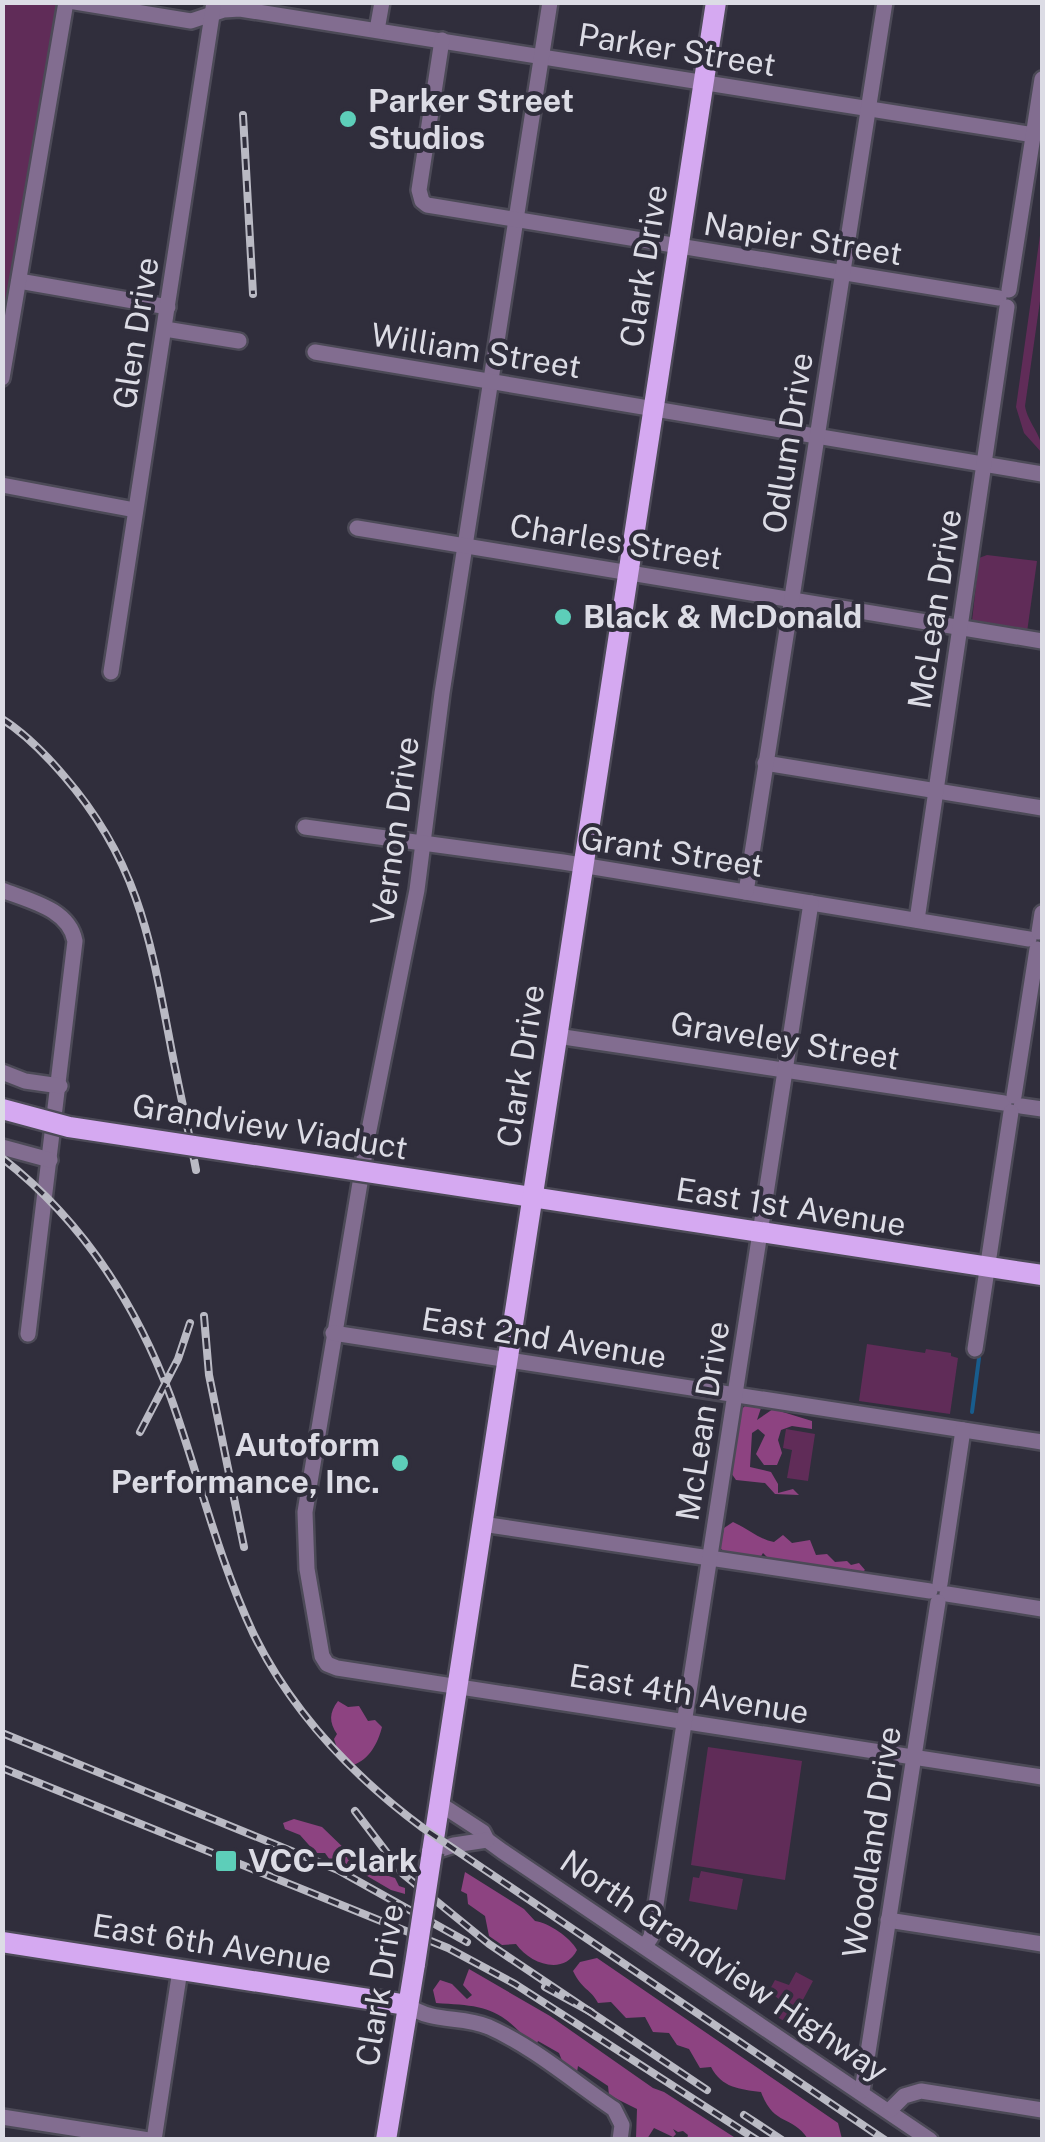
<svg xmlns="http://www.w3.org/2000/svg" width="1045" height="2142" font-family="'Public Sans',sans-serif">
  <rect width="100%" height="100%" fill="#302e3c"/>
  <g fill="#602c58">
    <path d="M2 3H57L3 322H2Z"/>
    <path d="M1042 221V287L1025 406C1028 424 1043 435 1042 453L1024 433 1016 407Z"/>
    <path d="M987 555 1037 561 1027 632 972 621 979 558Z"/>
    <path d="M867 1344 925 1353 926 1349 951 1353V1356L958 1358 950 1414 859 1401Z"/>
    <path d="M786 1429 815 1434 808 1481 787 1478 792 1450 783 1448Z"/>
    <path d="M708 1747 802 1761 785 1880 691 1865Z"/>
    <path d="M701 1871 743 1879 737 1910 689 1901 693 1877 699 1878Z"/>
    <path d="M796 1972 813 1981 790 2024 773 2015 781 2001 769 1991 775 1980 789 1985Z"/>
  </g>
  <g fill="#8d4381">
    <path d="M745 1406 761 1408 757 1420 773 1409 812 1421V1429L792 1426 781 1430 778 1440 782 1453 777 1465H764L756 1454 765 1435 758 1429 752 1433 750 1467 771 1472 778 1484V1493L793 1489 799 1495 775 1494 765 1483 736 1480 729 1470 737 1413Z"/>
    <path d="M733 1522C747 1528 760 1540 774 1542L783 1535 792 1543 810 1540 816 1555 827 1554 835 1562 847 1561 851 1565 859 1563 865 1570 859 1575 851 1569 847 1572 827 1570 822 1566 820 1569 799 1566 795 1561 790 1564 772 1562 763 1553 760 1558H731L720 1548 724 1528Z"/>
    <path d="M338 1701 348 1707 359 1706 368 1721 375 1720 382 1727C378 1743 369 1760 353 1765L338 1751 334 1739 337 1734C329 1722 329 1713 338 1701Z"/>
    <path d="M294 1819 322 1827 349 1853 369 1859 382 1874 395 1878 399 1886 405 1888V1894L391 1890 345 1863 330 1860 325 1853H316L300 1835 285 1829 283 1823Z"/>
    <path d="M465 1872 524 1909 535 1921C549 1923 570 1937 577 1950 564 1976 530 1964 516 1944L502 1945 489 1936 485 1916 468 1904 467 1894 461 1891Z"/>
    <path d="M597 1958 838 2123 842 2139H808C791 2114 774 2127 761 2092 739 2089 722 2088 711 2067L700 2068 689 2049 677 2045 669 2033 653 2032 645 2017 626 2018 611 2002 598 2003C591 1989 582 1990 573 1971L580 1962Z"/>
    <path d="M469 1969 550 2016 653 2088 664 2092 737 2139H687L688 2135 683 2131 678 2132 673 2129 676 2134 673 2137 654 2128 647 2139 636 2138 637 2109 609 2095 608 2086 578 2066 577 2072 565 2068 559 2053 538 2041 536 2046 531 2045C499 2005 481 2006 436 2003L433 1990 440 1980 452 1984 467 1999 472 1995 463 1985Z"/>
  </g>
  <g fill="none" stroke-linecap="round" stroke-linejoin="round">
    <path stroke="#185c8d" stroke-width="4" d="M972 1412 979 1358"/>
    <defs>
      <g id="minor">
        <path d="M75 2 191 21 224 10 240 9 1034 135"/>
        <path d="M550 2 442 693 417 890 368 1135 305 1512 307 1569 322 1656 327 1664 337 1668 1042 1777"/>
        <path d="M377 30 382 2"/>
        <path d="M442 40 419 190 422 201 427 205 999 298"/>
        <path d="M19 281 168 307"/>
        <path d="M1009 290 1042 79"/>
        <path d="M165 329 239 341"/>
        <path d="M315 352 1042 474"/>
        <path d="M2 378 66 2"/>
        <path d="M2 485 135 510"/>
        <path d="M357 528 1042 641"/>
        <path d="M111 672 214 2"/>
        <path d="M765 763 1042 808"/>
        <path d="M305 827 563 862 1029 939"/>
        <path d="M2 890C30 901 69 909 75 941L28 1334"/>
        <path d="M746 892 885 2"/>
        <path d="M917 920 1007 307"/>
        <path d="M1039 932 1042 913"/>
        <path d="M557 1036 1004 1103"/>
        <path d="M2 1072 25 1081 60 1086"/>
        <path d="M1014 1096 1037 949"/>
        <path d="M1021 1106 1042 1109"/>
        <path d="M2 1147 50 1160"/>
        <path d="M333 1333 1042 1442"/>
        <path d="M975 1349 1011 1112"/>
        <path d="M482 1524 930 1591"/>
        <path d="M940 1584 963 1430"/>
        <path d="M947 1594 1042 1609"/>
        <path d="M440 1804 483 1832 487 1840 502 1851 930 2140"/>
        <path d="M432 1852 454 1845 487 1840"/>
        <path d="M888 1920 1042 1944"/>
        <path d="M645 1946 651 1937 811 903"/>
        <path d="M407 2005C434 2024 460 2015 489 2027 534 2047 574 2082 614 2109L622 2125 620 2140"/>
        <path d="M862 2091 938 1602"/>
        <path d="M890 2110 904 2096 921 2091 1042 2110"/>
        <path d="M2 2117 149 2140"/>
        <path d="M154 2140 180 1970"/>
      </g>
      <g id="major">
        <path d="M479 1189 1042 1275"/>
        <path d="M432 1852 716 2"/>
        <path d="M2 1942 407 2005"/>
        <path d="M386 2140 415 1964"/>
      </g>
    </defs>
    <use href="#minor" stroke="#4c4a57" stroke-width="20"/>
    <use href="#major" stroke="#4c4a57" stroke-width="25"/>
    <use href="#minor" stroke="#826d90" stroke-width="15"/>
    <use href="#major" stroke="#d5a9f1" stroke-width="20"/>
    <defs>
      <g id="rail">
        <path d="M243 115 253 294"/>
        <path d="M2 719C26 734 46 755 64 776 137 860 150 937 170 1042 178 1085 188 1127 196 1170"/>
        <path d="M2 1158C82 1220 136 1304 171 1398 199 1476 218 1559 254 1635 293 1714 353 1776 423 1828L885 2140"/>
        <path d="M204 1316 209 1375 244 1547"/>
        <path d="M140 1432 178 1359 190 1323"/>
        <path d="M2 1733 338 1870 467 1942"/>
        <path d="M2 1768 448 1948 515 1984 757 2140"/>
        <path d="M355 1811 403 1874 489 1944 707 2090"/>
        <path d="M545 1987 591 2012"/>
        <path d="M744 2115 782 2140"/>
      </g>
    </defs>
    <use href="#rail" stroke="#babac4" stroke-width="8"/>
    <use href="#rail" stroke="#302e3c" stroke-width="4" stroke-dasharray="11" stroke-linecap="butt"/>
    <defs>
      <g id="major-bridge">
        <path d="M2 1109 69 1127 479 1189"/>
        <path d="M415 1964 432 1852"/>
      </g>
    </defs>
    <use href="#major-bridge" stroke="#4c4a57" stroke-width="25" stroke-linecap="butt"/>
    <use href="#major-bridge" stroke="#d5a9f1" stroke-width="20"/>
  </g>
  <g fill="#5dceb9" stroke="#302e3c" stroke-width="4">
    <circle cx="348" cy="119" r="10"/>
    <circle cx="563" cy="617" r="10"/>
    <circle cx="400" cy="1463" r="10"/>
    <rect x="214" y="1849" width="24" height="24" rx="5"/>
  </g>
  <g text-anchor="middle" stroke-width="8" stroke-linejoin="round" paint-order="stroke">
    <g font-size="32" fill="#dcdce5" stroke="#302e3c">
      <text transform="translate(677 50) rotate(9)" y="11">Parker Street</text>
      <text transform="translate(803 239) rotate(9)" y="11">Napier Street</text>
      <text transform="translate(644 266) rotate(-81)" y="11">Clark Drive</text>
      <text transform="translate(136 333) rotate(-81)" y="11">Glen Drive</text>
      <text transform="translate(476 351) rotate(9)" y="11">William Street</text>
      <text transform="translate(788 443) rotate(-81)" y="11">Odlum Drive</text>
      <text transform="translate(616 542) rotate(9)" y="11">Charles Street</text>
      <text transform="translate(935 609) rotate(-81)" y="11">McLean Drive</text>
      <text transform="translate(395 831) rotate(-82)" y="11">Vernon Drive</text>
      <text transform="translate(672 852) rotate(9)" y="11">Grant Street</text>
      <text transform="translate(785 1041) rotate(9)" y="11">Graveley Street</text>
      <text transform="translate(521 1066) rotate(-81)" y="11">Clark Drive</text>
      <text transform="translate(270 1127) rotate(9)" y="11">Grandview Viaduct</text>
      <text transform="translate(791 1207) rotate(9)" y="11">East 1st Avenue</text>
      <text transform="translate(544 1338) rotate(9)" y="11">East 2nd Avenue</text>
      <text transform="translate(703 1421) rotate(-81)" y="11">McLean Drive</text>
      <text transform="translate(689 1694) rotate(9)" y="11">East 4th Avenue</text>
      <text transform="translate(872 1842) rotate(-81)" y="11">Woodland Drive</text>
      <text transform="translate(212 1944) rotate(9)" y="11">East 6th Avenue</text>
      <text transform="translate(724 1966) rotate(34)" y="11">North Grandview Highway</text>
      <text transform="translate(380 1985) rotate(-81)" y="11">Clark Drive</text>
    </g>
    <g font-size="32" font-weight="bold" fill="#dcdce5" stroke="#302e3c" text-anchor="start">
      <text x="368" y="112">Parker Street<tspan x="368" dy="37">Studios</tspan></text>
      <text x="583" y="628">Black &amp; McDonald</text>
      <text x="380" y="1456" text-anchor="end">Autoform<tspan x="380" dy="37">Performance, Inc.</tspan></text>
      <text x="248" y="1872">VCC–Clark</text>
    </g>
  </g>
  <rect width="1045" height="2142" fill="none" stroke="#dcdce5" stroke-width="10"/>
</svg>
